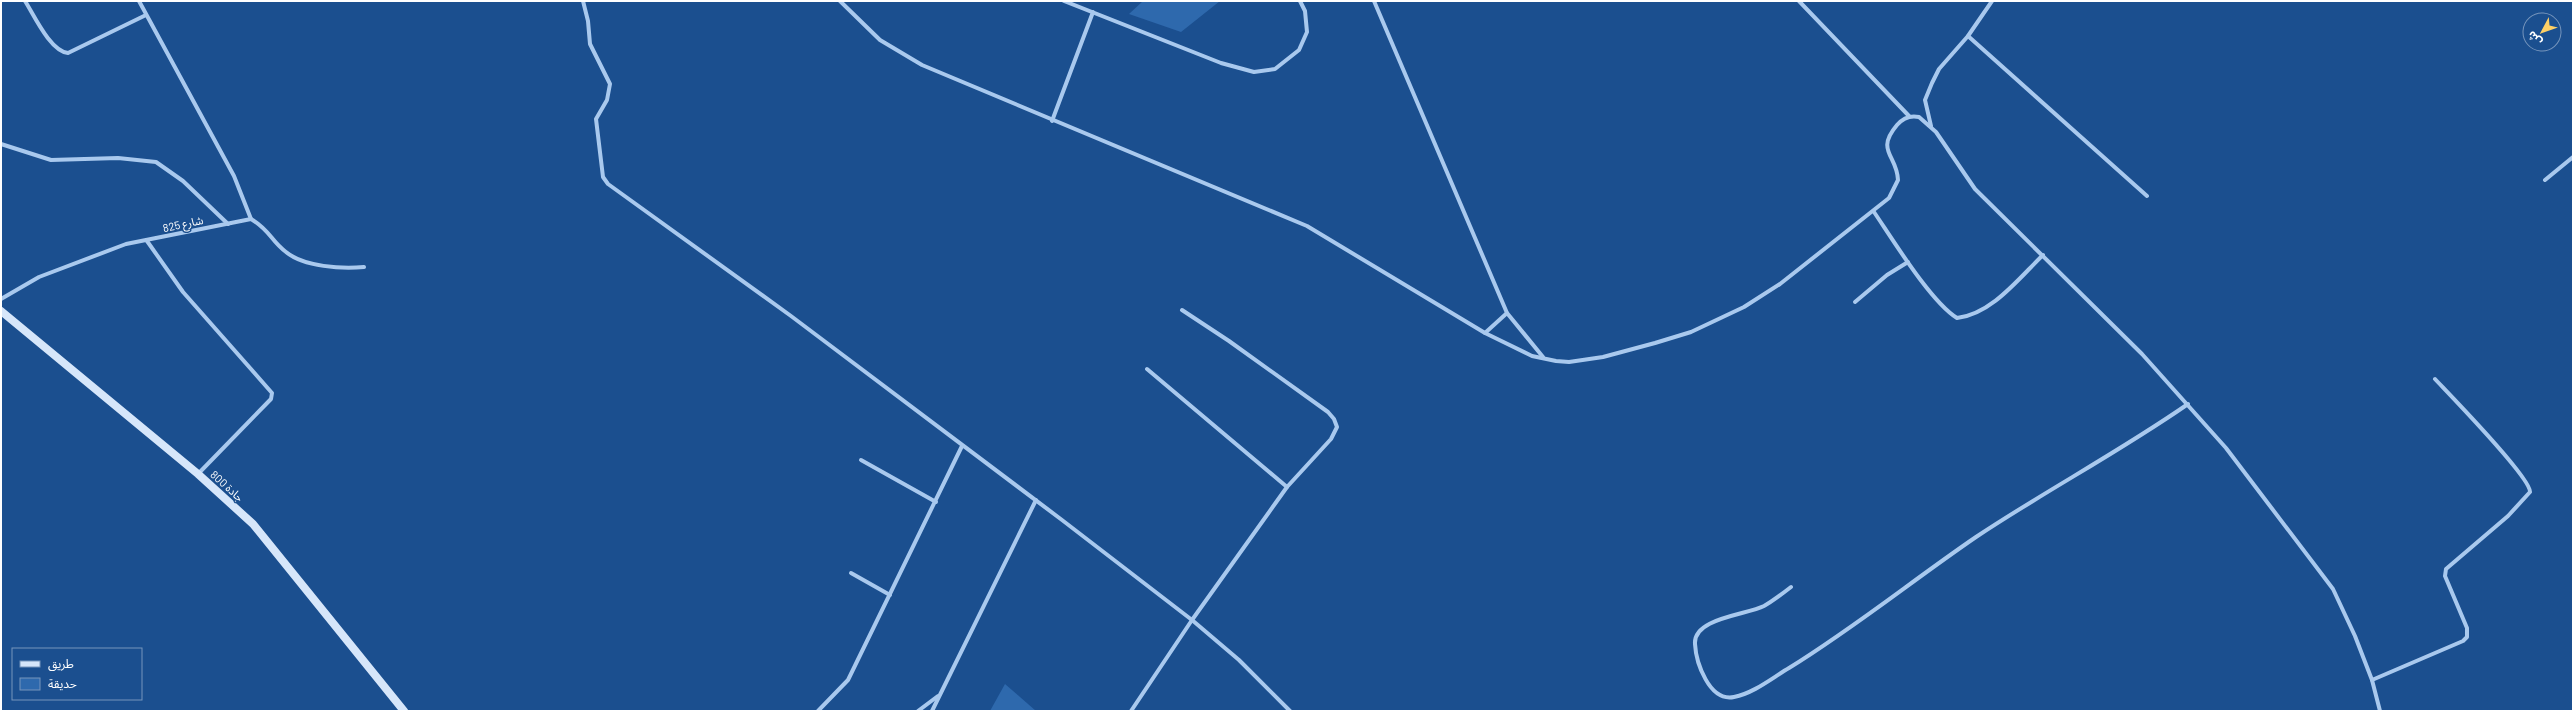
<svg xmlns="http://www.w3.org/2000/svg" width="2574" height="712" font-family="Barlow,'Noto Sans Arabic',sans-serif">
  <rect width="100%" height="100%" fill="#1b4f8f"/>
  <g fill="#2e69ad">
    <path d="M1143 1H1220L1181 32 1129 14Z"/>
    <path d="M1005 684 1036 711H990Z"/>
  </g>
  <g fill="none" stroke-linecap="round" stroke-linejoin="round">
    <g stroke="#a9c9ee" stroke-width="4">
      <path d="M25 1C34 15 50 51 68 53L146 15"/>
      <path d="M139 1 234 176 251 219"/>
      <path d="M583 1 588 21 590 44 610 84 607 100 596 119 603 177 608 184 791 316 1062 520 1192 620 1239 660 1290 711"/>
      <path d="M840 1 880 40 922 65 1307 226 1485 333 1532 356 1556 361 1569 362 1603 357 1655 343 1691 332 1744 307 1780 284 1889 198 1898 180C1897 155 1875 151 1897 125 1903 118 1910 115 1919 117L1936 132 1975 189 2142 354 2226 448 2333 589 2355 636 2372 680 2380 711"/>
      <path d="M1064 1 1221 63 1254 72 1275 69 1299 50 1307 32 1305 11 1300 1"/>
      <path d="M1374 1 1507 313 1543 357"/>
      <path d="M1799 1 1909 116"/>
      <path d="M1968 36 2147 196"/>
      <path d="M1052 121 1093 12"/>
      <path d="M1931 126 1925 100 1932 83 1939 69 1968 36 1992 1"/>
      <path d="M1 144 51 160 118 158 156 162 183 181 228 224"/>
      <path d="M2545 180 2573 157"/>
      <path d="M1874 212C1893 240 1931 302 1957 318 1992 314 2019 278 2043 255"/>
      <path d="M147 241 183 292 272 393 271 399 198 474"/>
      <path d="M1 299 39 277 126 244 251 219C270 230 271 241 286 252 304 267 342 269 364 267"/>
      <path d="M1855 302 1887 275 1908 262"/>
      <path d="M1485 333 1507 313"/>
      <path d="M1147 369 1287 487"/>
      <path d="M861 460 936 502"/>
      <path d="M851 573 890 595"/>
      <path d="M1791 587C1782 594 1773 601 1764 606 1746 615 1693 618 1695 644 1696 662 1709 702 1734 697 1754 693 1772 678 1789 668 1854 628 1913 580 1976 537 2045 491 2119 452 2188 404"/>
      <path d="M2372 680 2463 641 2467 637V628L2445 576 2446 569 2508 516 2530 492C2531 478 2450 395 2435 379"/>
      <path d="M818 711 848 680 962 446"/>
      <path d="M918 711 938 696"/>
      <path d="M932 711 1036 500"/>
      <path d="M1131 711 1192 620 1287 487 1331 439 1337 427 1334 419 1328 412 1229 341 1182 310"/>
    </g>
    <path stroke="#d6e6fa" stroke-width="8" d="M1 311 198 474 253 524 404 711"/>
  </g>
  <g text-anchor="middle" stroke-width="3" stroke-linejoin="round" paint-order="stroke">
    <g font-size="11" fill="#fff" stroke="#1b4f8f">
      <text transform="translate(183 224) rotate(-12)" y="4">شارع 825</text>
      <text transform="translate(227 486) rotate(42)" y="4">جادة 800</text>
    </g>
  </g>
  <rect width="2574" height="712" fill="none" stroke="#ffffff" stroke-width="4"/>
  <rect x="12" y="648" width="130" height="52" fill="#1b4f8f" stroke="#7695bc"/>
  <rect x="20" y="661" width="20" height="6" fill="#d6e6fa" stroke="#7695bc"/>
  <text x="48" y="668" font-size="12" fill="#ffffff">طريق</text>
  <rect x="20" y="678" width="20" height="12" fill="#2e69ad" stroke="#7695bc"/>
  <text x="48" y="688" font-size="12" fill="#ffffff">حديقة</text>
  <g transform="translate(2542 32) rotate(229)"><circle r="19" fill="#1b4f8f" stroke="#7695bc"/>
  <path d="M0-3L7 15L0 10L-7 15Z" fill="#ffd166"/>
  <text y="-6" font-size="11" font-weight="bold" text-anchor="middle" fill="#ffffff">ش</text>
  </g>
</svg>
